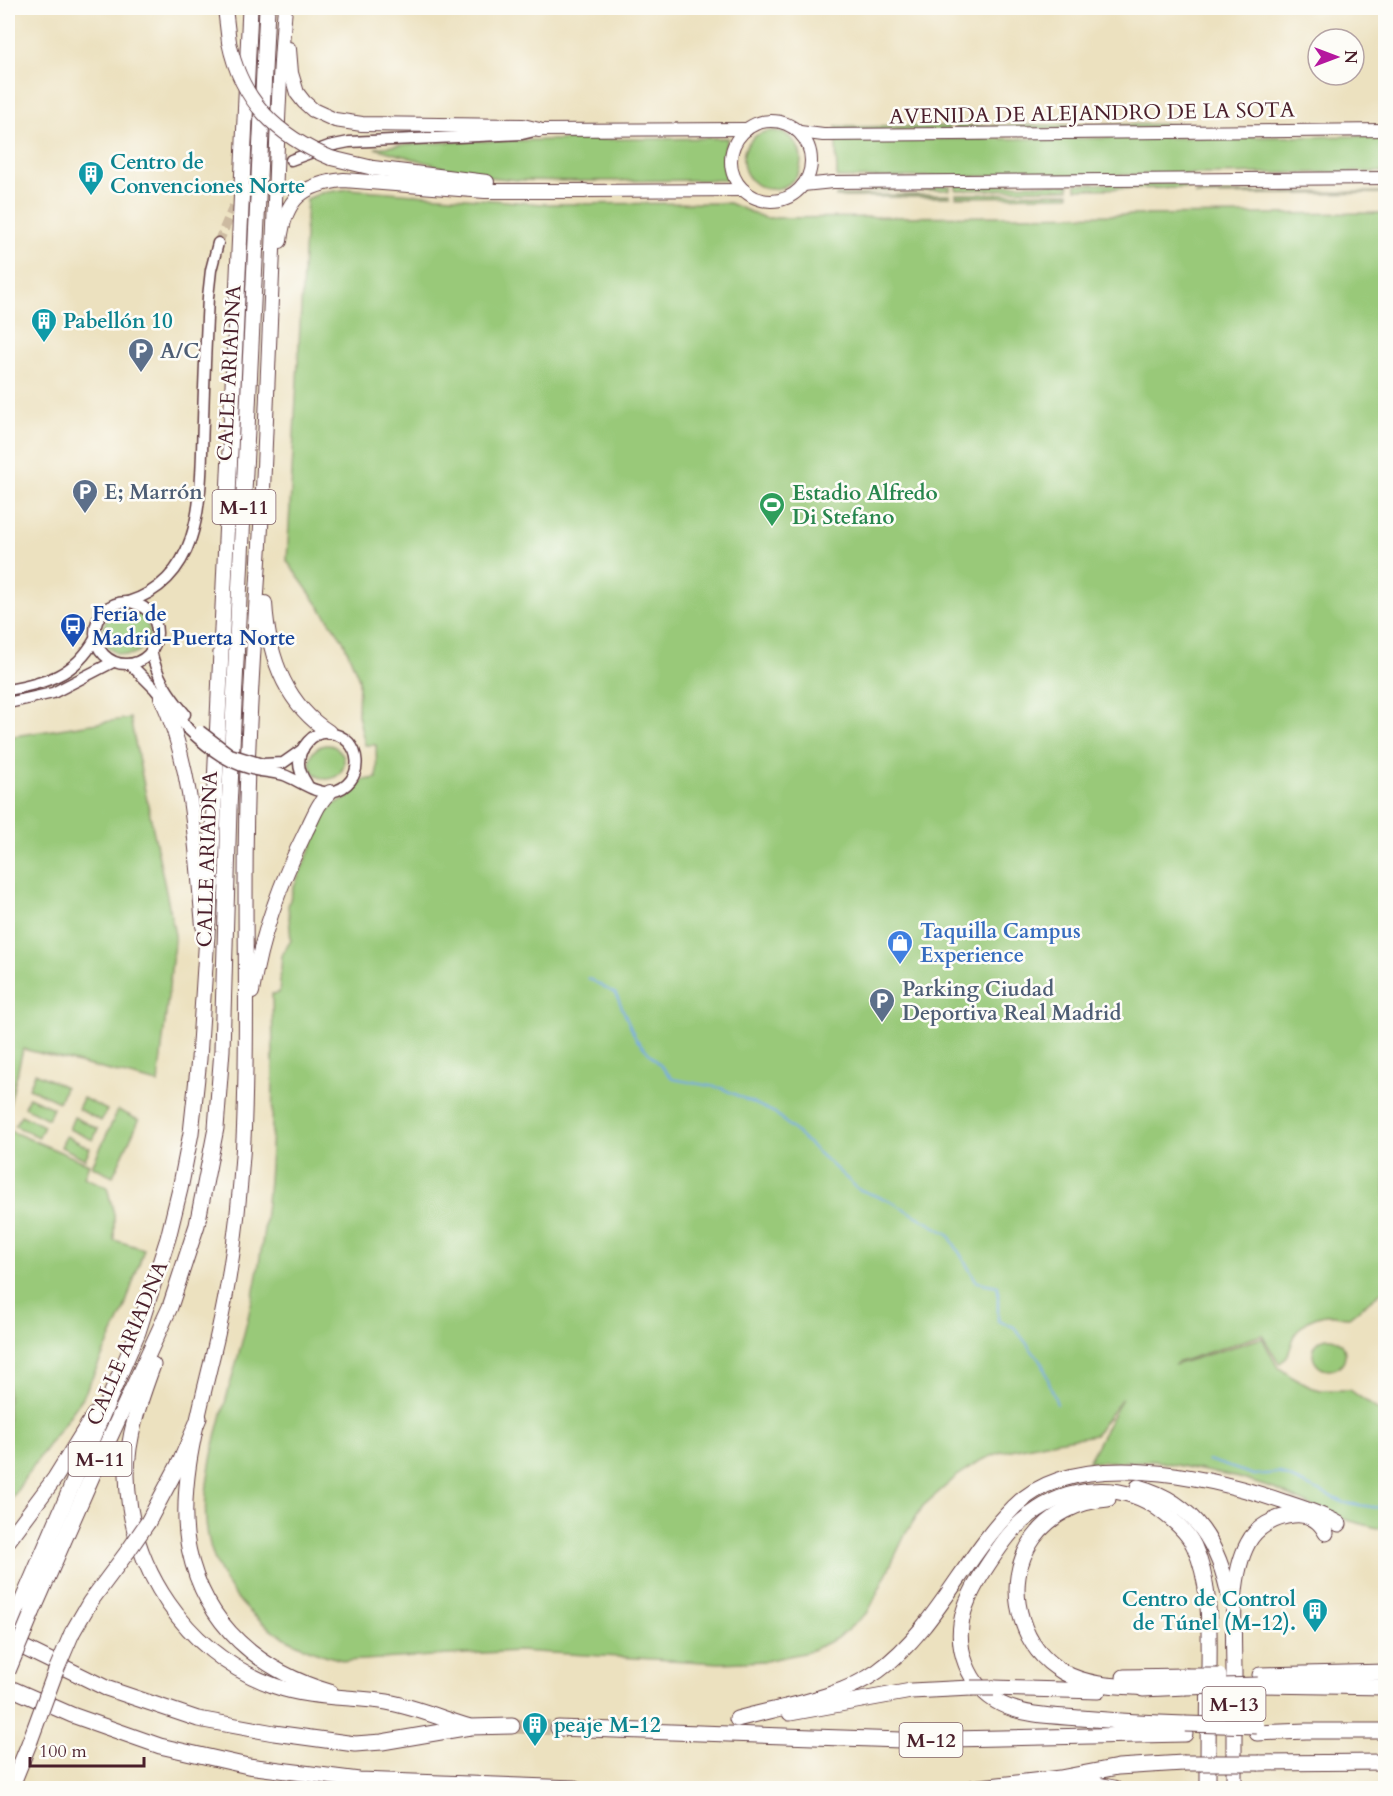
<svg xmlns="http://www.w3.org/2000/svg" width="1393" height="1796" font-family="Cardo,serif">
  <rect width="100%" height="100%" fill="#fdfcf7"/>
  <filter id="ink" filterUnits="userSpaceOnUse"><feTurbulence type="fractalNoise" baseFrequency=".0167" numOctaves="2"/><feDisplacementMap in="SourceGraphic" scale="12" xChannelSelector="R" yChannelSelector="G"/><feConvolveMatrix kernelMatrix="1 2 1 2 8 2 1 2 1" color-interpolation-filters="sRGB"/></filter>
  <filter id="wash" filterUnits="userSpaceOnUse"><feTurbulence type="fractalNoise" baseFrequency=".008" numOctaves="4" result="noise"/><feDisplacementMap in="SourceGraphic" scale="24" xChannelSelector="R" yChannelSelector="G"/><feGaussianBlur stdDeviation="1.35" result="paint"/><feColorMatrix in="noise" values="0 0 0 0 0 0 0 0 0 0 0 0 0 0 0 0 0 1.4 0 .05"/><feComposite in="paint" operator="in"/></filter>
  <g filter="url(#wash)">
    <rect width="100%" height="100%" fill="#ece1bf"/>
    <g fill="#99c979" stroke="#727452" stroke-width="1.5">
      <path d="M1190 124V128L1076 129V125Z"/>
      <path d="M1069 125V129L956 130V126Z"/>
      <path d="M949 126V130L836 131V127Z"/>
      <circle cx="772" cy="160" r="29"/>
      <path d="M1385 136V172L837 178 836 140Z"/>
      <path d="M728 138C722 154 722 164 727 180L578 181 517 180 471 175 375 148 409 144 475 141Z"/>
      <path d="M1190 183V188L1076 189V184Z"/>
      <path d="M1069 184V189L956 190V185Z"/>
      <path d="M836 186H950V190L836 191Z"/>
      <path d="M349 189 543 204 729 203 765 218 1385 213V1289L1349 1317C1344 1317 1340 1316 1335 1315 1318 1313 1298 1323 1293 1340 1289 1352 1289 1357 1279 1364L1262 1335 1179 1362 1174 1365 1262 1338 1277 1366 1292 1377 1310 1387 1321 1390H1350L1385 1415V1530L1335 1517 1277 1490 1239 1478 1157 1461 1088 1462 1122 1398 1095 1435 1056 1441 1001 1452 980 1461 956 1477 923 1506 906 1533 868 1612 839 1637 808 1652 765 1661 720 1663 518 1651 346 1661C263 1641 199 1585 206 1494 209 1459 219 1425 228 1392 240 1351 251 1311 258 1269 274 1178 274 1086 272 994L279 993 282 955 291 940 288 906 294 886 326 814 334 804 348 798 363 780 377 778 376 745H365L358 715 359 679 343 640 287 561 307 199 321 193Z"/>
      <path d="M1386 192 1385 193 1196 195V193Z"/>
      <path d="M1069 193V196L956 197V194Z"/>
      <rect x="836" y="195" width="114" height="2"/>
      <circle cx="126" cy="632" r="23"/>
      <path d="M130 718 175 935 158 1083 23 1049 8 1111V737Z"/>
      <circle cx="327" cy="762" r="17"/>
      <path d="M35 1073 65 1087 59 1102 29 1088Z"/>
      <path d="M29 1097 53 1108 48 1119 24 1107Z"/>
      <path d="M83 1098 107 1110 101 1121 78 1109Z"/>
      <path d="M118 1110 139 1120 113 1176 92 1166Z"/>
      <path d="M21 1115 44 1126 39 1137 15 1126Z"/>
      <path d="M74 1117 98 1129 93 1140 69 1129Z"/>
      <path d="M8 1130 89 1164 84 1177 107 1187 114 1214V1240L144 1249 123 1312 83 1397 26 1476 8 1505Z"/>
      <path d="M66 1136 90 1148 85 1159 61 1147Z"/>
      <circle cx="1329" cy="1354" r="16"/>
    </g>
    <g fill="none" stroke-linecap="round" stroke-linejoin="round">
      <g stroke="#77abe4" stroke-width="2">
        <path d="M588 978 616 994 636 1039 673 1079 721 1088 775 1113 858 1189 892 1202 948 1234 977 1282 998 1286V1321L1014 1327 1043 1365 1057 1404"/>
        <path d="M1208 1460 1254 1475 1279 1473 1345 1503 1386 1509"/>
      </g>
    </g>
  </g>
  <g filter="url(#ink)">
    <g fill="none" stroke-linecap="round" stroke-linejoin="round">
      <path stroke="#ccbaa1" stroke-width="10" stroke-dasharray="10 5" stroke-linecap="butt" d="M218 243 234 206 241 197"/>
      <path stroke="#ccbaa1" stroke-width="15" stroke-dasharray="15 8" stroke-linecap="butt" d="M512 1726 558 1728"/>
      <defs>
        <g id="tertiary">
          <path d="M291 160 329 146 349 142 522 134 539 130"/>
          <path d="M128 602C207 577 200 489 203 421 204 380 206 339 208 297L211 270 218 243"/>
          <circle cx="126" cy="633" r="31"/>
          <path d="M151 650C156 676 169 695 185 714"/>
          <path d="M130 664 155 689 188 729"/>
          <path d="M8 690C46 683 75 675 95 639"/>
          <path d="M8 703 53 693 113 662"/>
          <path d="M262 764 283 763 303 749"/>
          <path d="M261 771C269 772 277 773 284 775 298 780 317 795 331 792 367 785 364 736 328 733 313 731 299 748 299 763 299 771 303 778 307 784"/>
        </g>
        <g id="secondary">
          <circle cx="771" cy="161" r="40"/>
          <path d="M539 130 747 129"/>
          <path d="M800 132 823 135 953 134 1386 130"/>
          <path d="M803 185 833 182 1386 178"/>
          <path d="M585 191 744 190"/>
        </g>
        <g id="trunk">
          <path d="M225 8 229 42"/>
          <path d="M285 8C279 72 277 137 275 202 271 290 268 379 264 467 259 588 247 709 246 830 244 936 249 1042 243 1149 239 1210 232 1272 218 1333 204 1397 175 1485 189 1550 205 1626 260 1671 331 1692"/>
          <path d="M289 49 291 73 297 93 304 102 313 110 335 120 362 124 523 126 539 130"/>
          <path d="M331 158 373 168 487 182"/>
          <path d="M280 241C285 198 303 184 344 180L485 191H585"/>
          <path d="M265 603C268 654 284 703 329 732"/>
          <path d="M161 697C193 767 196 849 203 926"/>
          <path d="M252 992C261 935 280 883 306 831 313 818 318 802 330 792"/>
        </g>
        <g id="motorway">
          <path d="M153 1365C140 1400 127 1437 127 1475 129 1568 186 1654 275 1686 311 1699 349 1696 387 1702 415 1707 443 1719 470 1727"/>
          <path d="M1138 1487C1196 1503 1220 1546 1230 1601"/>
          <path d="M1108 1499C1045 1503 1002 1558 1022 1620 1029 1643 1042 1660 1063 1672 1089 1687 1123 1686 1152 1688"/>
          <path d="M148 1522 181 1460 199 1418"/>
          <path d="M8 1541 55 1478 94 1415"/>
          <path d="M32 1613 93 1474 170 1307 197 1225 216 1128 222 1050 229 809 267 8"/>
          <path d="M72 1633 90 1602 128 1551"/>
          <path d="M8 1634 138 1332 168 1238 180 1189 191 1133 199 1059 211 873 250 8"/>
          <path d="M8 1640 106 1688 198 1719 274 1733 355 1744 382 1742 470 1727 512 1726"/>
          <path d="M1260 1675 1386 1672"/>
          <path d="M1124 1677 1186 1676"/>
          <path d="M1258 1685 1386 1687"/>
          <path d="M8 1687 72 1715 160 1746 248 1766 359 1780 575 1788"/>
          <path d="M994 1688 1098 1691"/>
          <path d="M1143 1689 1185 1687"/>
          <path d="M790 1713 911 1691 971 1688"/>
          <path d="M737 1719C781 1707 841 1698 878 1671 936 1629 964 1557 1014 1507 1076 1445 1211 1477 1284 1502 1302 1508 1322 1514 1339 1524"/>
          <path d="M1185 1724C1150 1723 1116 1721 1081 1718 1055 1716 1025 1716 1001 1704 968 1687 953 1646 964 1611 969 1594 979 1578 989 1563 1001 1545 1013 1527 1030 1515 1068 1486 1122 1481 1160 1510 1173 1520 1187 1531 1194 1546 1212 1585 1209 1633 1209 1675 1208 1713 1208 1751 1208 1788"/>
          <path d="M558 1728 901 1740 1185 1734"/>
          <path d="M1257 1733 1306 1731H1386"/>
          <path d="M1259 1763 1386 1762"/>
          <path d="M1069 1780 1114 1788"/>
          <path d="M11 1788 30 1741"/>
          <path d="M972 1788 1060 1778 1118 1767 1183 1763"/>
          <path d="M1234 1788C1234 1750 1234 1712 1234 1674 1234 1635 1229 1578 1248 1543 1256 1527 1275 1517 1293 1515 1308 1513 1319 1519 1326 1533"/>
        </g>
      </defs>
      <use href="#tertiary" stroke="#623c41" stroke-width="13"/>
      <use href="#secondary" stroke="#623c41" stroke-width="14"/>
      <use href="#trunk" stroke="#623c41" stroke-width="16"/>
      <use href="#motorway" stroke="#623c41" stroke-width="17"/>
      <use href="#tertiary" stroke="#fff" stroke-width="10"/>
      <use href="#secondary" stroke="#fff" stroke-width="12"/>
      <use href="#trunk" stroke="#fff" stroke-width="14"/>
      <use href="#motorway" stroke="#fff" stroke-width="15"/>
      <defs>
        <g id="tertiary-bridge">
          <path d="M188 729C210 750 231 766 261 771"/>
          <path d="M200 731 230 754 262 764"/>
        </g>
        <path id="trunk-bridge" d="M229 42C241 101 277 136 331 158"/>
        <g id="motorway-bridge">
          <path d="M128 1551 148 1522"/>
          <path d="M8 1671 32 1613"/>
          <path d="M1186 1676H1219"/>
          <path d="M1185 1687 1258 1685"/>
          <path d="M971 1688H994"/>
          <path d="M1185 1724 1257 1726"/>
          <path d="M30 1741 55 1673 72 1633"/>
          <path d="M1183 1763H1259"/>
        </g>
      </defs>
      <use href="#tertiary-bridge" stroke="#623c41" stroke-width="13" stroke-linecap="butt"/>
      <use href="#trunk-bridge" stroke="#623c41" stroke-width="16" stroke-linecap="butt"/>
      <use href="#motorway-bridge" stroke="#623c41" stroke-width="17" stroke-linecap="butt"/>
      <use href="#tertiary-bridge" stroke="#fff" stroke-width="10"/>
      <use href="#trunk-bridge" stroke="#fff" stroke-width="14"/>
      <use href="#motorway-bridge" stroke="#fff" stroke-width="15"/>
    </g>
  </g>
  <defs>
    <symbol id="building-pin" viewBox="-11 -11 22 30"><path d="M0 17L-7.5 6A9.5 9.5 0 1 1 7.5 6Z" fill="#0f9aa8" stroke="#fdfcf7"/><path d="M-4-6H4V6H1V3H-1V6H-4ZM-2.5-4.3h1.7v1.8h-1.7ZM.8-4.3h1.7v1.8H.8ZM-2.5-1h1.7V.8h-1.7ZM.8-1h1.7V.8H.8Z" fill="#fff"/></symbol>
    <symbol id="parking-pin" viewBox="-11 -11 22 30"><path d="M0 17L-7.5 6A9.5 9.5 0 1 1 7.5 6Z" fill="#5c6f8a" stroke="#fdfcf7"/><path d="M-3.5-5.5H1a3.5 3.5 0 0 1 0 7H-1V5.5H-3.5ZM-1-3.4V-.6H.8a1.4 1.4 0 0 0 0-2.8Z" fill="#fff"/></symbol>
    <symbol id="stadium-pin" viewBox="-11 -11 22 30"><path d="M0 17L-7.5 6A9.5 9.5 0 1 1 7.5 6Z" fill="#2e9e5b" stroke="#fdfcf7"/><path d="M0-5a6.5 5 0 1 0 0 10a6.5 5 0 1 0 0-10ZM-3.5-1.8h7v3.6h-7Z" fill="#fff"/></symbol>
    <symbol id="bus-pin" viewBox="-11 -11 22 30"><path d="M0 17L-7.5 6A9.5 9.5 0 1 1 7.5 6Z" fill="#1a4fb4" stroke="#fdfcf7"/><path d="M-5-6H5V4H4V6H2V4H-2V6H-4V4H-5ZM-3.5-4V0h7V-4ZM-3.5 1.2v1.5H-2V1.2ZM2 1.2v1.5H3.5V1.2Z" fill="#fff"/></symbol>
    <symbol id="shop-pin" viewBox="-11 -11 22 30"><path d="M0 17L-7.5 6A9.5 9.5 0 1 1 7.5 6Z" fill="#3f7fe0" stroke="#fdfcf7"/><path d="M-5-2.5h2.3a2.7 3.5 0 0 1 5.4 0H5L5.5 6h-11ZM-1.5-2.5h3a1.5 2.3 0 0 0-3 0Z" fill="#fff"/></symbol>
  </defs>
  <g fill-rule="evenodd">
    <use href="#building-pin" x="76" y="159" width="30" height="40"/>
    <use href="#building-pin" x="29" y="306" width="30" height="40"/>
    <use href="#parking-pin" x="126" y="336" width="30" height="40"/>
    <use href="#parking-pin" x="70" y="477" width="30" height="40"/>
    <use href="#stadium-pin" x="757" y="490" width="30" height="40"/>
    <use href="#bus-pin" x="58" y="611" width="30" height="40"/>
    <use href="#shop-pin" x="885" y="928" width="30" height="40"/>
    <use href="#parking-pin" x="867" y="986" width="30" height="40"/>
    <use href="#building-pin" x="1300" y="1596" width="30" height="40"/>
    <use href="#building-pin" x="520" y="1710" width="30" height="40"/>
  </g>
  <g text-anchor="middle" stroke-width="5" stroke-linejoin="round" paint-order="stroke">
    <g fill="#fdfcf7" stroke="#806168" stroke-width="1.5">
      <rect x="212.5" y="490" width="63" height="34" rx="4.5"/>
      <rect x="68.5" y="1442" width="63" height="34" rx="4.5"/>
      <rect x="1202.5" y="1687" width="63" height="34" rx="4.5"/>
      <rect x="899.5" y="1723" width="63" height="34" rx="4.5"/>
    </g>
    <g font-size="20" font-weight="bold" fill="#4a1f2b">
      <text x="244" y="514">M-11</text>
      <text x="100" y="1466">M-11</text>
      <text x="1234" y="1711">M-13</text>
      <text x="931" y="1747">M-12</text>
    </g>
    <g font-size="21" fill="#4a1f2b" stroke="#fdfcf7">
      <text transform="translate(1092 113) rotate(-1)" y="7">AVENIDA DE ALEJANDRO DE LA SOTA</text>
      <text transform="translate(229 373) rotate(-87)" y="7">CALLE ARIADNA</text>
      <text transform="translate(207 859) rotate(-88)" y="7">CALLE ARIADNA</text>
      <text transform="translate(127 1343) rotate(-67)" y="7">CALLE ARIADNA</text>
    </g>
    <g font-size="21" font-weight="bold" fill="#0d838f" stroke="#fdfcf7" text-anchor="start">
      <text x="110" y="169">Centro de<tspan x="110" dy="24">Convenciones Norte</tspan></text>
      <text x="63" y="328">Pabellón 10</text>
      <text x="1296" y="1606" text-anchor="end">Centro de Control<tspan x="1296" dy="24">de Túnel (M-12).</tspan></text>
      <text x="554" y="1732">peaje M-12</text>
    </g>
    <g font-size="21" font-weight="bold" fill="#4e5e75" stroke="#fdfcf7" text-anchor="start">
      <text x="160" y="358">A/C</text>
      <text x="104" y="499">E; Marrón</text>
      <text x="902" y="996">Parking Ciudad<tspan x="902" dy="24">Deportiva Real Madrid</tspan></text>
    </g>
    <g font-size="21" font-weight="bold" fill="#27864d" stroke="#fdfcf7" text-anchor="start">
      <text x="792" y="500">Estadio Alfredo<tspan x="792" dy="24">Di Stefano</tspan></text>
    </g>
    <g font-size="21" font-weight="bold" fill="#164399" stroke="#fdfcf7" text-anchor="start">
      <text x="92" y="621">Feria de<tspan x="92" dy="24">Madrid-Puerta Norte</tspan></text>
    </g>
    <g font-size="21" font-weight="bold" fill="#366cbe" stroke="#fdfcf7" text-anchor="start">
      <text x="920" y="938">Taquilla Campus<tspan x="920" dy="24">Experience</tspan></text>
    </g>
  </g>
  <rect width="1393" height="1796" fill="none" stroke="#fdfcf7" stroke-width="30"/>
  <g transform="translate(1336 57) rotate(90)"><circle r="28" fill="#fdfcf7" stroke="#b5a4a5" stroke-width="1.5"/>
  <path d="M0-4.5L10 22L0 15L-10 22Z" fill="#b5179e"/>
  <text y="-9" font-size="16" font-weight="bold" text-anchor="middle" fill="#4a1f2b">N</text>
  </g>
  <path d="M30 1757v9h114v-9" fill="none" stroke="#4a1f2b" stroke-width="3"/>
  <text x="39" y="1757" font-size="18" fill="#4a1f2b" stroke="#fdfcf7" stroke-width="4.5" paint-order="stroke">100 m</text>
</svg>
